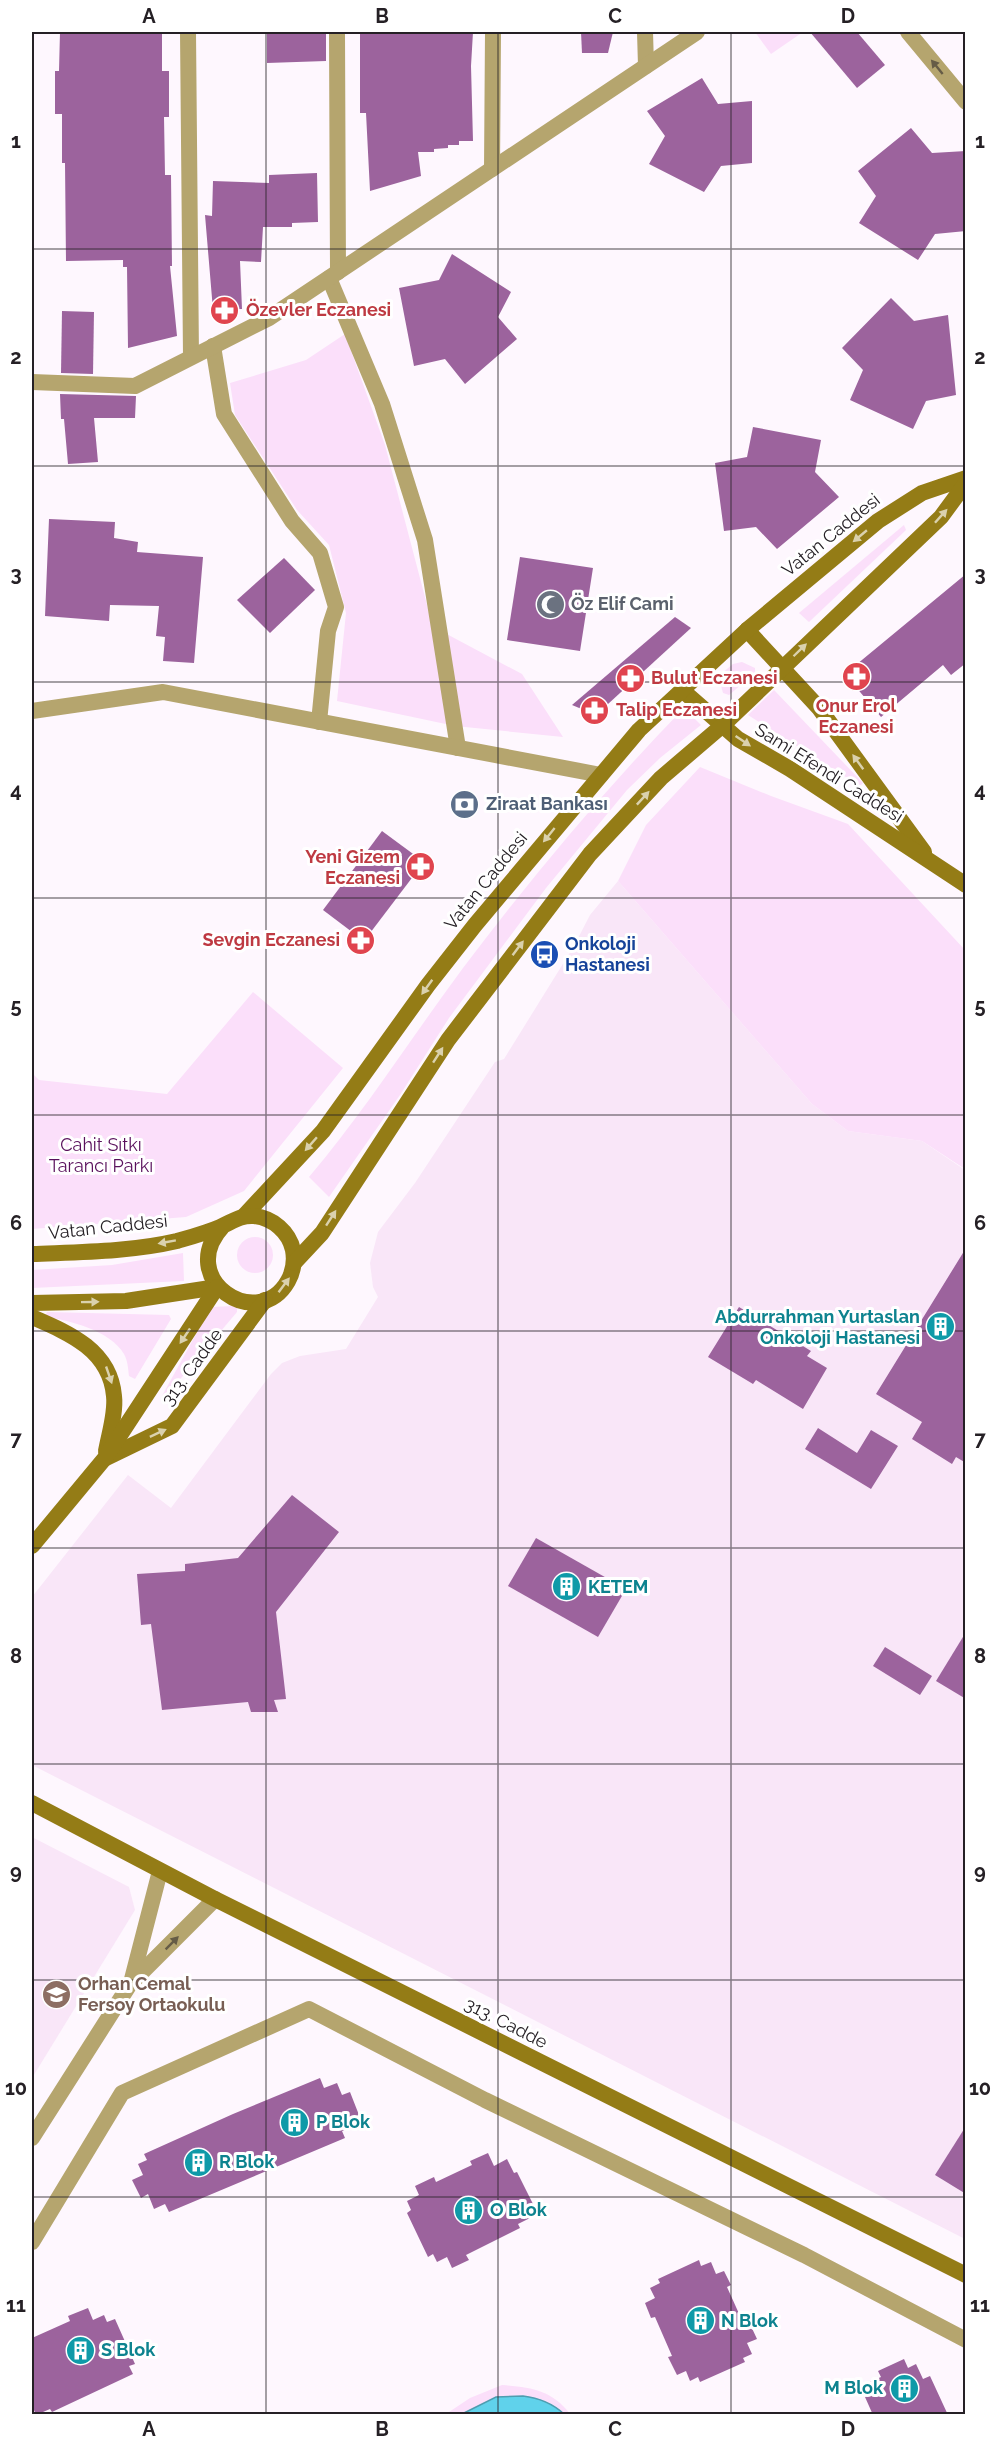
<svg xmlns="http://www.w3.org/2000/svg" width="997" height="2446" font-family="Raleway,sans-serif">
  <rect width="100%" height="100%" fill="#fef7fe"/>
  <g fill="#f9e6f8">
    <path d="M618 881 812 1104 848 1131 922 1141 965 1170V2239L32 1765V1597L128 1475 171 1508 271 1374 282 1363 300 1356 346 1349 378 1297 373 1287 370 1263 378 1232 415 1183 495 1062 504 1059 574 946 590 915Z"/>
    <path d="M32 1837 129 1887 135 1910 32 2078Z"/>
  </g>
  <g fill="#fbdffa">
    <path d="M755 32H803L771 54Z"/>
    <path d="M345 334 385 445 431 620 441 631 522 674 563 737 455 726 337 701 346 613 329 545 297 510 235 415 230 383 306 360Z"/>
    <path d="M904 525 906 530 809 622 799 613Z"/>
    <path d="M742 662 755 668V673L729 695 723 693 720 682 721 674 733 664Z"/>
    <path d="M774 690 863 783 860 786 748 715Z"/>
    <path d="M684 708 701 725 660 758 627 790 546 888 449 1018 400 1095 329 1197 309 1177C365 1111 411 1038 463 968 532 877 605 789 684 708Z"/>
    <path d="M700 767 771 796 848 824 965 950V1169L922 1141 848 1131 812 1104 618 881 646 825Z"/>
    <path d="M253 992 343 1068 244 1191 186 1217 32 1229V1073L39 1080 167 1094Z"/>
    <circle cx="255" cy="1255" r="18"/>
    <path d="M183 1253 184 1281 32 1288V1270L112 1265Z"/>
    <path d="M233 1306 237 1308V1312L165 1397 162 1396 211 1307Z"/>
    <path d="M47 1312 169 1315 171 1319 135 1379 129 1376C128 1369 128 1361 124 1354 111 1331 69 1320 45 1317Z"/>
    <path d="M502 2385C530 2387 552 2390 570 2414H446L470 2398Z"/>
  </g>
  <path fill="#60d2eb" stroke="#4e9db0" stroke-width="1.5" d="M523 2396C540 2398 552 2403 564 2414H462L496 2397Z"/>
  <g fill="#9c639d">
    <path d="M60 32H162V71H169V117H164L165 175H171L172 266H170L177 336 128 348 127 267H123V260L66 261 65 163H62V114H55V71H59Z"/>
    <path d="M267 32H326V61L267 63Z"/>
    <path d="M360 32H473L471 66 473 141H459V145H448V148L434 149V152H418L421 176 370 191 366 113H360Z"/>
    <path d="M581 32H613L608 53H582Z"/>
    <path d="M810 32H857L885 65 857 88Z"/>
    <path d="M702 78 718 104 752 101V163L721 166 704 192 649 164 665 136 647 111Z"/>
    <path d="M911 128 932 153 966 151V231L935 234 918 260 859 223 876 196 858 171Z"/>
    <path d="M317 173 318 222 292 223V227H263L261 262 240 261 242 309 213 310 205 215 212 216 213 181 269 183V175Z"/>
    <path d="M452 254 511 292 498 317 517 339 465 384 445 359 414 366 399 288 439 280Z"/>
    <path d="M891 298 914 321 948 315 956 395 926 401 913 429 850 400 863 370 842 348Z"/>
    <path d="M62 311 94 312 93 374 61 373Z"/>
    <path d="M60 394 136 396 135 418H94L98 462 68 464 64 419H61Z"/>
    <path d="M753 427 821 440 815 472 839 497 777 549 756 527 724 531 715 463 747 457Z"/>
    <path d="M49 519 115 522 114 538 138 542 137 552 203 557 194 663 163 661 165 637 156 636 159 606 110 605 109 621 45 616Z"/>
    <path d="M520 557 593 568 580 651 507 640Z"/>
    <path d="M284 558 315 590 270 633 237 600Z"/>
    <path d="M966 574V663L951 675 943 665 881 717 845 674Z"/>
    <path d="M675 617 691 628 596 715 572 705Z"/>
    <path d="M382 831 424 862 364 941 323 910Z"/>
    <path d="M966 1248V1463L956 1457 952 1464 912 1439 922 1422 876 1394Z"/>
    <path d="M739 1307 811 1351 807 1356 827 1368 803 1409 756 1380 753 1384 708 1357Z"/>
    <path d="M818 1428 857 1453 871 1430 898 1446 871 1489 805 1449Z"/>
    <path d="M292 1495 339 1532 276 1612 286 1699 274 1700 278 1712H251L248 1702 162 1710 151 1624 141 1625 137 1574 185 1571V1564L238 1558Z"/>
    <path d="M536 1538 626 1589 598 1637 508 1586Z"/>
    <path d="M966 1632V1699L936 1681Z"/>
    <path d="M885 1647 932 1676 920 1695 873 1666Z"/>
    <path d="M320 2078 324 2088 337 2083 342 2095 350 2092 359 2115 351 2118 354 2126 342 2131 345 2138 169 2212 165 2204 154 2209 148 2194 141 2198 132 2180 143 2175 138 2164 147 2160 144 2154 233 2114Z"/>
    <path d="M966 2126V2194L935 2175Z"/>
    <path d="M488 2153 494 2166 507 2159 514 2173 517 2172 534 2206 528 2209 532 2217 518 2224 520 2228 466 2255 469 2260 452 2268 447 2257 437 2262 433 2254 428 2257 407 2213 411 2210 407 2201 419 2195 415 2186 434 2177 436 2182 472 2165 470 2161Z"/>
    <path d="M699 2260 701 2266 711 2262 716 2274 724 2271 731 2285 727 2287 745 2327 750 2324 757 2339 747 2343 752 2354 743 2358 745 2362 700 2382 698 2377 690 2381 686 2371 677 2375 668 2357 672 2356 655 2317 651 2318 645 2303 655 2298 650 2288 660 2283 658 2279Z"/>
    <path d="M88 2308 93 2320 104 2315 107 2322 115 2319 135 2364 129 2366 133 2374 52 2412 50 2409 36 2415 32 2405V2338L70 2321 68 2316Z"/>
    <path d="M904 2359 908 2368 916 2364 923 2379 930 2376 948 2415H873L865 2397 875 2393 870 2382 881 2377 878 2371Z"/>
  </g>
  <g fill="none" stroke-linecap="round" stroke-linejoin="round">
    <g stroke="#b5a56e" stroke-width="16">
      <path d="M188 32 191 357"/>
      <path d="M337 32 338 272"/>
      <path d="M645 32 646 66"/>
      <path d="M492 169 493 32"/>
      <path d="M131 1983 160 1871"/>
      <path d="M32 2138 130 1984 215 1899"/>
      <path d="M32 2242 122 2093 309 2009 485 2100 804 2255 966 2340"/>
    </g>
    <g stroke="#b5a56e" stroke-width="16">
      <path d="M908 32 966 102"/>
      <path d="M329 278 382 404 425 540 458 748"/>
      <path d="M213 346 224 414 292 521 320 553 336 607 328 631 319 722"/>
      <path d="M32 382 135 386 269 318 697 32"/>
      <path d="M32 711 163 692 601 775"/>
    </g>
    <g stroke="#947c16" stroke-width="16">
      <path d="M747 630 819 708 924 852"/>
      <path d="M682 690 738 739 790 769 966 885"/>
      <path d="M244 1216 323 1131 428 985 475 925 639 730 747 630 878 521 922 493 966 478"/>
      <path d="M32 1254C79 1252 130 1252 177 1241 191 1237 206 1233 220 1227 232 1222 240 1215 254 1216 273 1218 289 1232 293 1250 295 1261 293 1272 288 1281 258 1334 174 1279 223 1226"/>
      <path d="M294 1263 322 1233 448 1040 590 854 661 778 723 725 941 517 966 483"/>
      <path d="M32 1303 126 1301 217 1287"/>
      <path d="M32 1317C69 1333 110 1350 114 1396 116 1413 109 1434 106 1451"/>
      <path d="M106 1458 172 1426 265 1300"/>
      <path d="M32 1546 105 1458 217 1287"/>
      <path d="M32 1803 215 1899 966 2275"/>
    </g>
  </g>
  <defs><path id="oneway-solid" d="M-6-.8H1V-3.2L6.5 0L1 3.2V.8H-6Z" transform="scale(1.5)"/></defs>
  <g fill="#665c46">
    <use href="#oneway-solid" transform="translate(937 67) rotate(-129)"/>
    <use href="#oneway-solid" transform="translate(172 1943) rotate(-45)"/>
  </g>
  <g fill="#dad1ad">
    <use href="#oneway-solid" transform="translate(941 516) rotate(-48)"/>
    <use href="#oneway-solid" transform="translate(860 536) rotate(140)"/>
    <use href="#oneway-solid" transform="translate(800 650) rotate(-44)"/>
    <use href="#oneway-solid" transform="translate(743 741) rotate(34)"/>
    <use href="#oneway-solid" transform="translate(858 762) rotate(-126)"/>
    <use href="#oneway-solid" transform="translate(643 798) rotate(-47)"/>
    <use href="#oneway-solid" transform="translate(549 835) rotate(129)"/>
    <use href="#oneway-solid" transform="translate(518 948) rotate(-53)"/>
    <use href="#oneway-solid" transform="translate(427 987) rotate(126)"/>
    <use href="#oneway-solid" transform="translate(438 1055) rotate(-57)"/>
    <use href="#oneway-solid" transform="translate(311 1144) rotate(131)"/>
    <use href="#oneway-solid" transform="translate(331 1218) rotate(-57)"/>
    <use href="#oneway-solid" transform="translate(167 1242) rotate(170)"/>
    <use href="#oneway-solid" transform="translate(284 1285) rotate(-53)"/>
    <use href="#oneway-solid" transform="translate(90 1302) rotate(-1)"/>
    <use href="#oneway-solid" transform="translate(185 1336) rotate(124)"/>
    <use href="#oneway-solid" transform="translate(109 1375) rotate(71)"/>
    <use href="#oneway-solid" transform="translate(158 1433) rotate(-25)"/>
  </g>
  <path fill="none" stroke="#252025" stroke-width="1.5" stroke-opacity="0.55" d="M266 32V2414M498 32V2414M731 32V2414M32 249H966M32 466H966M32 682H966M32 898H966M32 1115H966M32 1331H966M32 1548H966M32 1764H966M32 1980H966M32 2197H966"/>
  <defs>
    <symbol id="pharmacy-disc" viewBox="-11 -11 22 22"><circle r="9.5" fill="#e0444e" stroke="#fff"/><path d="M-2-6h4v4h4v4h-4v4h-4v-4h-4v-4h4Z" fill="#fff"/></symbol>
    <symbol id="mosque-disc" viewBox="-11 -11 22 22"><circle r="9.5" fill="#6b7280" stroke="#fff"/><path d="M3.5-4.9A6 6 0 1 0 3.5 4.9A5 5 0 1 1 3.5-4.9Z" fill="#fff"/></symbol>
    <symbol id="bank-disc" viewBox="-11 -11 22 22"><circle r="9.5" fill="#5c6f8a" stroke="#fff"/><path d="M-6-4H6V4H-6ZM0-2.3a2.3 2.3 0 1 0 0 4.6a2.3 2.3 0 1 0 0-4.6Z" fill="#fff"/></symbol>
    <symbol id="bus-disc" viewBox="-11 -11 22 22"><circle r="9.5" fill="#1a4fb4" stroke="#fff"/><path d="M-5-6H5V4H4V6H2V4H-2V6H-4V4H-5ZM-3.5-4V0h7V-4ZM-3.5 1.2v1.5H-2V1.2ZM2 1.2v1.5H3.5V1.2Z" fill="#fff"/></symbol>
    <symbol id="building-disc" viewBox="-11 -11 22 22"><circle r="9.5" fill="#0f9aa8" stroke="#fff"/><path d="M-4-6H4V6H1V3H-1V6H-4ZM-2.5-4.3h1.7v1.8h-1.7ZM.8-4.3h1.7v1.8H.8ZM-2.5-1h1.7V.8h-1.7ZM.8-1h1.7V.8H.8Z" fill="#fff"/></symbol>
    <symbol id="school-disc" viewBox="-11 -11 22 22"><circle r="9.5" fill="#8d6e63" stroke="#fff"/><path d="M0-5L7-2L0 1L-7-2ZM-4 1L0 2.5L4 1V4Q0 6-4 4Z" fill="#fff"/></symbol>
  </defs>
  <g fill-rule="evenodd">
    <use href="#pharmacy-disc" x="208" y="294" width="33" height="33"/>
    <use href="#mosque-disc" x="534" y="588" width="33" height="33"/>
    <use href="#pharmacy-disc" x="840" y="660" width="33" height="33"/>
    <use href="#pharmacy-disc" x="614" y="662" width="33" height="33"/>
    <use href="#pharmacy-disc" x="578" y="694" width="33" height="33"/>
    <use href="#bank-disc" x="448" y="788" width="33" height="33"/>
    <use href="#pharmacy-disc" x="404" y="850" width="33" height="33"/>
    <use href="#pharmacy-disc" x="344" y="924" width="33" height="33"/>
    <use href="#bus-disc" x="528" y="938" width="33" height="33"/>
    <use href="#building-disc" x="924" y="1310" width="33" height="33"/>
    <use href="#building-disc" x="550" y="1570" width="33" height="33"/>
    <use href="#school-disc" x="40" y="1978" width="33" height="33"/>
    <use href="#building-disc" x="278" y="2106" width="33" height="33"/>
    <use href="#building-disc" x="182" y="2146" width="33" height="33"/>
    <use href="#building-disc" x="452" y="2194" width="33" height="33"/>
    <use href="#building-disc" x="684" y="2304" width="33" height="33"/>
    <use href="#building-disc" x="64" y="2334" width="33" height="33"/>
    <use href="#building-disc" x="888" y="2372" width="33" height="33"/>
  </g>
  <g text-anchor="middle" stroke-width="6" stroke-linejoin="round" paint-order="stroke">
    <g font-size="18" font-weight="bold" fill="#be3a42" stroke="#fff" text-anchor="start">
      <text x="246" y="316">Özevler Eczanesi</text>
      <text x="651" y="684">Bulut Eczanesi</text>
      <text x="856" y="712" text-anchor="middle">Onur Erol<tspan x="856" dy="21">Eczanesi</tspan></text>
      <text x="616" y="716">Talip Eczanesi</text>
      <text x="400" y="863" text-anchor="end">Yeni Gizem<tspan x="400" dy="21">Eczanesi</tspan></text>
      <text x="340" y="946" text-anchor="end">Sevgin Eczanesi</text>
    </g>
    <g font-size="18" fill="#252025" stroke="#fff">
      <text transform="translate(831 535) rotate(-39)" y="6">Vatan Caddesi</text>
      <text transform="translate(829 773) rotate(32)" y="6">Sami Efendi Caddesi</text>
      <text transform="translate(486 881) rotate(-51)" y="6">Vatan Caddesi</text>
      <text transform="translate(108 1227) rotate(-6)" y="6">Vatan Caddesi</text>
      <text transform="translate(192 1367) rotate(-54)" y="6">313. Cadde</text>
      <text transform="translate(506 2023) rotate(27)" y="6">313. Cadde</text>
    </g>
    <g font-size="18" font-weight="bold" fill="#5b616d" stroke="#fff" text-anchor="start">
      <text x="571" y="610">Öz Elif Cami</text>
    </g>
    <g font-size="18" font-weight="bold" fill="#4e5e75" stroke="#fff" text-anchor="start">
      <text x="486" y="810">Ziraat Bankası</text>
    </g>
    <g font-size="18" font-weight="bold" fill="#164399" stroke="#fff" text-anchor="start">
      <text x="565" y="950">Onkoloji<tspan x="565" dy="21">Hastanesi</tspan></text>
    </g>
    <g font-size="18" fill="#59105c" stroke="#fff">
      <text x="101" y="1151">Cahit Sıtkı<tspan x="101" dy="21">Tarancı Parkı</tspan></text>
    </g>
    <g font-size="18" font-weight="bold" fill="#0d838f" stroke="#fff" text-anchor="start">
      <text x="920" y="1323" text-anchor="end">Abdurrahman Yurtaslan<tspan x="920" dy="21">Onkoloji Hastanesi</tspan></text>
      <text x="588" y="1593">KETEM</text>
      <text x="316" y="2128">P Blok</text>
      <text x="219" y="2168">R Blok</text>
      <text x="490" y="2216">O Blok</text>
      <text x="721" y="2327">N Blok</text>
      <text x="101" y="2356">S Blok</text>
      <text x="883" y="2394" text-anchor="end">M Blok</text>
    </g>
    <g font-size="18" font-weight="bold" fill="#785e54" stroke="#fff" text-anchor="start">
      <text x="78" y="1990">Orhan Cemal<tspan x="78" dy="21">Fersoy Ortaokulu</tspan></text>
    </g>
  </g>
  <rect width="997" height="2446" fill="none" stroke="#ffffff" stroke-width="66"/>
  <rect x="33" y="33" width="931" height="2380" fill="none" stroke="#252025" stroke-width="2"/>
  <g font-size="20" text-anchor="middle" font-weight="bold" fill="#252025">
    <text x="149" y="23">A</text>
    <text x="382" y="23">B</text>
    <text x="615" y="23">C</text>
    <text x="848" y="23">D</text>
    <text x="16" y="148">1</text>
    <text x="980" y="148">1</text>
    <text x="16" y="364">2</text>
    <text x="980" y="364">2</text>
    <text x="16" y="581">3</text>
    <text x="980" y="581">3</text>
    <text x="16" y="797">4</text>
    <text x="980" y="797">4</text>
    <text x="16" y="1013">5</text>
    <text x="980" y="1013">5</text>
    <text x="16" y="1230">6</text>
    <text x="980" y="1230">6</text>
    <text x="16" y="1446">7</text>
    <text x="980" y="1446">7</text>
    <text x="16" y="1663">8</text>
    <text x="980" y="1663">8</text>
    <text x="16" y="1879">9</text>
    <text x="980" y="1879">9</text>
    <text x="16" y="2095">10</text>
    <text x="980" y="2095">10</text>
    <text x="16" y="2312">11</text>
    <text x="980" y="2312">11</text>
    <text x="149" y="2436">A</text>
    <text x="382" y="2436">B</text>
    <text x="615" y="2436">C</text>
    <text x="848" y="2436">D</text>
  </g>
</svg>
